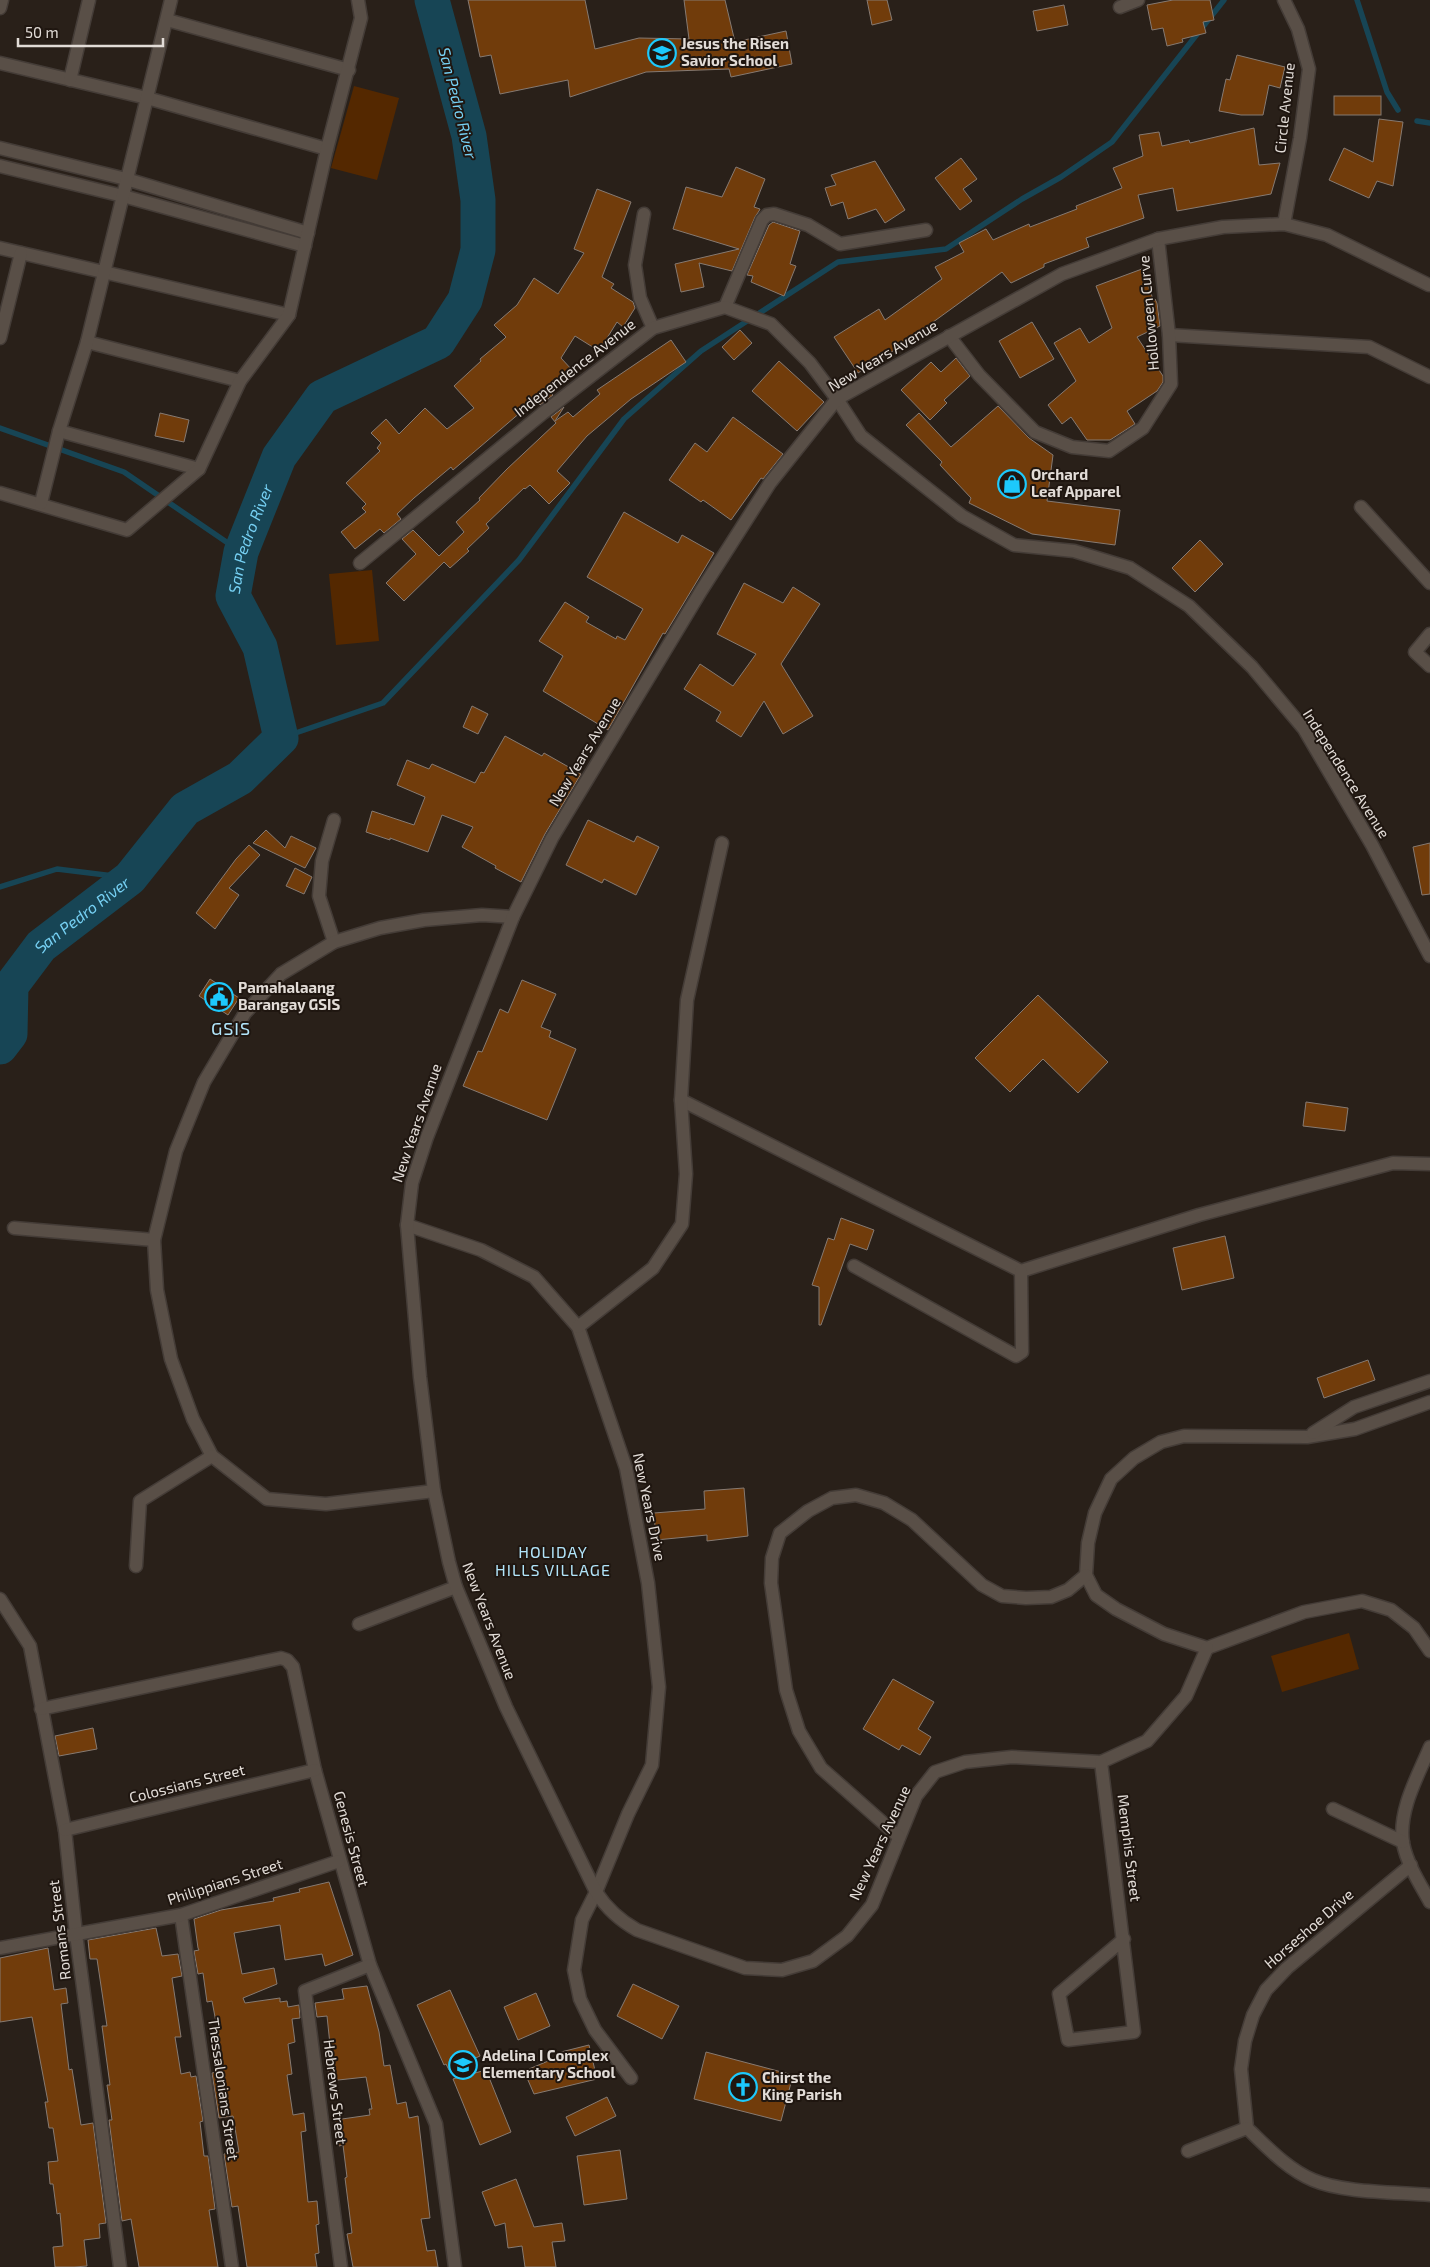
<svg xmlns="http://www.w3.org/2000/svg" width="1430" height="2267" font-family="'Exo 2',sans-serif">
  <rect width="100%" height="100%" fill="#292019"/>
  <g fill="#542800">
    <path d="M354 86 399 98 377 180 331 168Z"/>
    <path d="M372 570 379 641 336 645 329 574Z"/>
    <path d="M1349 1633 1359 1669 1282 1692 1271 1656Z"/>
  </g>
  <g fill="none" stroke-linecap="round" stroke-linejoin="round">
    <g stroke="#174555" stroke-width="5.5">
      <path d="M1357 0 1387 92 1398 110"/>
      <path d="M1417 121 1430 123"/>
      <path d="M0 428 124 472 241 552"/>
      <path d="M281 738 383 703 519 560 624 419 701 351 838 262 946 249 1022 199 1061 177 1112 142 1224 0"/>
      <path d="M0 887 57 869 130 878"/>
    </g>
    <path stroke="#174555" stroke-width="35" id="s1" d="M0 1047 10 1034 11 986 41 946 130 878 185 809 240 778 281 738 260 647 233 596 241 552 279 457 322 397 438 342 465 300 478 250V200L469 136 432 0"/>
  </g>
  <g fill="#713c0b" stroke="#867a72">
    <path d="M468 0H585L595 49 639 38 689 39 684 0H725L735 42 786 31 792 64 731 77 729 69 646 72 570 97 568 80 500 94 491 55 480 57Z"/>
    <path d="M867 0H887L892 20 872 25Z"/>
    <path d="M1173 0H1210L1214 20 1203 22 1206 33 1182 39 1183 42 1167 46 1163 28 1152 30 1147 5Z"/>
    <path d="M1064 5 1068 25 1037 31 1033 11Z"/>
    <path d="M1237 55 1285 67 1280 88 1269 85 1263 115H1241L1219 111 1226 79 1230 80Z"/>
    <rect x="1334" y="96" width="47" height="19"/>
    <path d="M1379 119 1403 122 1393 186 1377 181 1369 198 1329 180 1344 148 1373 162Z"/>
    <path d="M1254 128 1259 165 1280 163 1271 194 1177 211 1173 188 1138 195 1144 218 1086 238 1089 247 1044 264V267L1011 283 1002 272 896 349 858 373 834 337 879 309 885 320 942 279 935 267 964 252 959 243 986 229 993 240 1029 224 1030 227 1077 209 1076 206 1122 188 1113 168 1143 156 1139 135 1159 132 1162 146 1189 140 1190 143Z"/>
    <path d="M961 158 977 179 963 189 972 201 960 210 935 178Z"/>
    <path d="M875 161 905 210 885 223 876 209 848 219 843 202 831 206 825 188 836 185 831 175Z"/>
    <path d="M736 167 765 179 754 207 760 209 759 211 755 217 732 271 699 263 704 287 681 292 675 264 739 249 673 229 686 187 722 197Z"/>
    <path d="M597 189 631 202 602 277 614 284 611 288 633 302 635 308 623 327 617 322 599 351 575 336 561 358 573 371 549 391 553 395 540 405 535 400 453 470 451 467 414 498 397 514 401 519 384 533 380 529 355 549 341 532 366 512 362 508 366 504 346 483 380 451 377 448 381 443 371 433 386 419 399 434 425 408 447 429 474 408 454 386 481 361 480 359 504 339 506 337 494 325 517 305 534 278 558 294 584 253 574 249Z"/>
    <path d="M773 222 800 231 790 264 796 266 784 296 751 282 753 276 747 275 769 225Z"/>
    <path d="M1142 269 1153 299H1155L1157 303 1160 326 1137 337 1163 376V382L1157 391 1127 411 1135 424 1110 440H1087L1071 417 1062 424 1048 405 1076 381 1054 343 1080 328 1089 343 1112 328 1096 286Z"/>
    <path d="M1032 322 1054 359 1020 378 999 341Z"/>
    <path d="M740 330 752 343 734 360 722 347Z"/>
    <path d="M671 340 686 362 631 399 587 436 557 471 570 483 549 504 530 485 525 489 524 488 486 524 489 528 467 549 469 551 450 568 444 562 404 601 386 583 416 554 402 539 413 530 439 556 464 532 456 522 480 500 479 498 507 469 556 423 551 417 564 407 555 421 568 412 573 417 600 394 597 390Z"/>
    <path d="M956 358 970 376 944 400 947 403 930 420 901 390 931 362 941 372Z"/>
    <path d="M779 361 824 402 797 431 752 391Z"/>
    <path d="M998 406 1029 438 1053 455 1047 501 1120 510 1115 545 1032 534 969 503 971 498 940 465 942 462 906 425 919 413 951 447Z"/>
    <path d="M160 413 189 420 184 442 155 436Z"/>
    <path d="M733 417 783 454 763 479 761 478 731 520 703 500 701 502 669 480 695 443 707 452Z"/>
    <path d="M624 512 678 543 682 535 714 553 665 634 663 633 608 730 543 691 563 656 539 641 565 602 589 617 586 622 616 639 617 636 625 640 643 609 587 577Z"/>
    <path d="M1200 540 1223 564 1195 592 1172 568Z"/>
    <path d="M744 583 783 603 793 587 820 604 781 664 813 716 783 734 764 701 741 737 716 721 721 712 684 689 700 664 733 686 756 654 717 634Z"/>
    <path d="M472 706 488 714 478 734 463 727Z"/>
    <path d="M505 736 542 756 544 753 581 774 545 834 521 882 495 868 496 866 462 847 473 827 442 815 428 852 390 838V840L366 832 372 811 414 825 425 797 397 785 407 760 429 769 432 764 475 783 481 772 484 773Z"/>
    <path d="M588 820 634 842 637 836 659 847 636 895 604 879 602 883 566 865Z"/>
    <path d="M266 830 285 848 291 836 316 848 305 868 253 843Z"/>
    <path d="M1430 843V894L1422 895 1413 847Z"/>
    <path d="M249 845 260 855 229 888 239 895 215 929 196 913 236 859Z"/>
    <path d="M295 868 312 877 304 894 286 886Z"/>
    <path d="M210 979 239 998 228 1015 199 996Z"/>
    <path d="M522 980 556 994 541 1027 551 1031 549 1037 576 1049 547 1120 463 1086 478 1051 482 1052 500 1009 508 1013Z"/>
    <path d="M1038 995 1108 1062 1078 1093 1043 1059 1010 1092 975 1058Z"/>
    <path d="M1306 1102 1348 1108 1345 1131 1303 1126Z"/>
    <path d="M841 1218 874 1230 867 1250 850 1244 821 1325H819V1287L812 1285 828 1238 834 1240Z"/>
    <path d="M1225 1236 1234 1278 1182 1290 1173 1248Z"/>
    <path d="M1368 1360 1375 1380 1324 1398 1317 1378Z"/>
    <path d="M744 1488 748 1536 707 1541V1535L656 1540 654 1513 705 1509 704 1491Z"/>
    <path d="M893 1679 934 1702 918 1729 931 1737 920 1755 902 1745 899 1750 863 1729Z"/>
    <path d="M93 1728 97 1749 59 1756 55 1736Z"/>
    <path d="M329 1882 353 1955 325 1966 322 1954 285 1960 280 1925 234 1933 242 1974 274 1968 277 1984 243 1998 245 2003 280 1998V2002L287 2001 288 2007 299 2005 300 2018 292 2019 295 2042 288 2044 292 2074 287 2075 293 2115 304 2113 306 2131 301 2132 308 2202 317 2201 319 2224 316 2225 319 2253 315 2254 317 2267H247L238 2206 232 2207 224 2154 239 2152 233 2116 219 2118 212 2073 221 2071 216 2038H219L212 2001 207 2002 203 1973 198 1974 194 1951 199 1950 198 1948 194 1919 221 1910 274 1901 273 1898 300 1892 299 1889Z"/>
    <path d="M156 1928 162 1956 178 1954 182 1976 172 1978 181 2037H175L181 2074 190 2072 191 2077 196 2076 203 2121 200 2122 204 2156H208L215 2209 209 2210 218 2267H139L131 2219 122 2221 109 2120H112L107 2085H110L102 2026H107L97 1959H90L88 1940Z"/>
    <path d="M48 1948 54 1990 66 1988 68 2003 61 2004 69 2070 72 2069 81 2125 93 2123 106 2223 99 2224 100 2238 84 2240 87 2266 74 2267H55L53 2247 63 2246 60 2213 57 2214 53 2184H50L48 2162 58 2161 53 2128H49L45 2102H48L32 2017 0 2022V1958Z"/>
    <path d="M633 1984 679 2006 662 2039 617 2016Z"/>
    <path d="M367 1986 379 2032 384 2066 390 2065 397 2104 406 2102 409 2118 418 2116 430 2218 421 2219 427 2251 435 2250 438 2267H353L347 2234 352 2233 345 2178 347 2177 343 2145 339 2146 335 2120 370 2115 369 2109H372L366 2077 329 2081 327 2054H331L327 2016 317 2017 315 2003 344 1999 342 1989Z"/>
    <path d="M450 1990 480 2056 449 2070 446 2064 444 2065 417 2005Z"/>
    <path d="M536 1993 550 2026 518 2040 504 2007Z"/>
    <path d="M589 2045 597 2079 534 2094 524 2071 558 2057 557 2053Z"/>
    <path d="M706 2052 793 2075 781 2121 694 2099Z"/>
    <path d="M486 2070 511 2132 480 2145 453 2079Z"/>
    <path d="M607 2097 616 2116 575 2136 566 2117Z"/>
    <path d="M620 2150 627 2199 584 2205 577 2156Z"/>
    <path d="M516 2179 534 2227 562 2223 565 2241 552 2242 556 2267H525L522 2246 508 2248 505 2223 495 2226 482 2192Z"/>
  </g>
  <g fill="none" stroke-linecap="round" stroke-linejoin="round">
    <defs>
      <g id="minor">
        <path d="M1120 7 1138 0"/>
        <path d="M0 8 2 0"/>
        <path d="M167 20 349 70"/>
        <path d="M0 63 147 98 327 149"/>
        <path d="M70 80 89 0"/>
        <path d="M0 148 126 179 308 233"/>
        <path d="M0 166 123 196 305 246"/>
        <path d="M644 214 635 265 640 298 653 328"/>
        <path d="M1284 224 1300 138 1309 69 1298 29 1284 0"/>
        <path d="M0 248 289 315"/>
        <path d="M725 307 762 220 767 215 774 214 808 225 840 244 926 230"/>
        <path d="M1169 335 1369 347 1430 377"/>
        <path d="M949 336 979 375 1035 432 1072 447 1109 451 1143 428 1171 384 1169 335 1158 239"/>
        <path d="M0 338 21 253"/>
        <path d="M87 342 240 381"/>
        <path d="M59 431 199 469"/>
        <path d="M0 493 127 530 199 469 240 381 289 315 327 149 361 18 358 0"/>
        <path d="M41 503 59 431 87 342 171 0"/>
        <path d="M1361 507 1430 583"/>
        <path d="M360 563 543 413 653 328 725 307 771 324 810 363 837 399 861 436 962 516 1014 545 1074 551 1130 568 1189 606 1252 667 1304 729 1372 845 1430 956"/>
        <path d="M1430 634 1415 652 1430 666"/>
        <path d="M334 942 319 896 322 861 334 820"/>
        <path d="M681 1100 1021 1271 1199 1215 1393 1163 1430 1164"/>
        <path d="M407 1225 481 1250 534 1277 578 1327 626 1468 648 1583 659 1687 652 1765 628 1814 596 1892 582 1920 574 1970 580 1999 595 2030 631 2078"/>
        <path d="M14 1228 154 1240"/>
        <path d="M854 1266 1016 1356 1022 1352 1021 1271"/>
        <path d="M578 1327 653 1268 682 1224 686 1174 681 1100 687 1000 722 843"/>
        <path d="M1430 1402 1355 1429 1307 1437 1184 1436 1161 1442 1134 1458 1111 1479 1095 1513 1088 1543 1086 1575 1096 1595 1116 1609 1164 1634 1207 1648 1304 1612 1362 1601 1391 1610 1414 1628 1430 1651"/>
        <path d="M1313 1433 1354 1407 1430 1381"/>
        <path d="M434 1491 326 1504 267 1499 212 1456 193 1419 171 1359 157 1290 154 1240 176 1151 204 1082 245 1013 281 974 334 942 380 928 424 920 482 915 513 917"/>
        <path d="M136 1566 140 1501 212 1456"/>
        <path d="M0 1599 30 1646 65 1830 76 1934 120 2267"/>
        <path d="M359 1624 456 1587"/>
        <path d="M1207 1648 1186 1696 1147 1741 1101 1762 1012 1757 965 1762 935 1772 916 1796 872 1905 847 1936 813 1961 782 1970 745 1968 637 1930C619 1920 607 1909 596 1892L506 1707 456 1587 449 1562 434 1491 420 1377 407 1225 412 1183 427 1137 513 917 552 838 701 591 770 483 837 399 1062 274 1158 239 1223 227 1284 224 1327 235 1429 285"/>
        <path d="M41 1709 281 1658 287 1660 293 1667 315 1770 370 1965 436 2124 455 2267"/>
        <path d="M1430 1747C1418 1776 1398 1810 1403 1843 1407 1864 1420 1884 1430 1902"/>
        <path d="M1101 1762 1134 2032 1068 2040 1059 1994 1124 1939"/>
        <path d="M1333 1809 1403 1842"/>
        <path d="M65 1830 315 1770"/>
        <path d="M899 1837 821 1768 799 1731 786 1690 771 1583 772 1558 780 1533 808 1511 832 1498 856 1495 884 1503 912 1520 982 1585 1002 1596 1026 1598 1051 1597 1068 1590 1086 1575"/>
        <path d="M1411 1865 1287 1968 1266 1990 1253 2015 1245 2041 1241 2069 1247 2128C1267 2147 1287 2169 1313 2180 1343 2193 1396 2192 1430 2195"/>
        <path d="M181 1915 232 2267"/>
        <path d="M0 1948 181 1915 339 1861"/>
        <path d="M1188 2151 1247 2128"/>
        <path d="M341 2267 305 1991 370 1965"/>
      </g>
    </defs>
    <use href="#minor" stroke="#443c37" stroke-width="15"/>
    <use href="#minor" stroke="#594f47" stroke-width="12"/>
  </g>
  <defs>
    <symbol id="school-ring" viewBox="-11 -11 22 22"><circle r="9.5" fill="#1f1610" stroke="#1dc9fc" stroke-width="1.5"/><path d="M0-5L7-2L0 1L-7-2ZM-4 1L0 2.5L4 1V4Q0 6-4 4Z" fill="#1dc9fc"/></symbol>
    <symbol id="shop-ring" viewBox="-11 -11 22 22"><circle r="9.5" fill="#1f1610" stroke="#1dc9fc" stroke-width="1.5"/><path d="M-5-2.5h2.3a2.7 3.5 0 0 1 5.4 0H5L5.5 6h-11ZM-1.5-2.5h3a1.5 2.3 0 0 0-3 0Z" fill="#1dc9fc"/></symbol>
    <symbol id="civic-ring" viewBox="-11 -11 22 22"><circle r="9.5" fill="#1f1610" stroke="#1dc9fc" stroke-width="1.5"/><path d="M-.6-6.5H3V-4.5H.6V-3L4-1V1h2V6H-6V1h2V-1L-.6-3ZM-1.2 2.5V6h2.4V2.5Z" fill="#1dc9fc"/></symbol>
    <symbol id="church-ring" viewBox="-11 -11 22 22"><circle r="9.5" fill="#1f1610" stroke="#1dc9fc" stroke-width="1.5"/><path d="M-1.2-6h2.4v3.5h3.3v2.4h-3.3V6h-2.4V-.1h-3.3v-2.4h3.3Z" fill="#1dc9fc"/></symbol>
  </defs>
  <g fill-rule="evenodd">
    <use href="#school-ring" x="646" y="37" width="32" height="32"/>
    <use href="#shop-ring" x="996" y="468" width="32" height="32"/>
    <use href="#civic-ring" x="203" y="981" width="32" height="32"/>
    <use href="#school-ring" x="447" y="2049" width="32" height="32"/>
    <use href="#church-ring" x="727" y="2071" width="32" height="32"/>
  </g>
  <g text-anchor="middle" stroke-width="4" stroke-linejoin="round" paint-order="stroke">
    <g font-size="15" font-weight="bold" fill="#e2dcd7" stroke="#1f1610" text-anchor="start">
      <text x="681" y="49">Jesus the Risen<tspan x="681" dy="17">Savior School</tspan></text>
      <text x="1031" y="480">Orchard<tspan x="1031" dy="17">Leaf Apparel</tspan></text>
      <text x="238" y="993">Pamahalaang<tspan x="238" dy="17">Barangay GSIS</tspan></text>
      <text x="482" y="2061">Adelina I Complex<tspan x="482" dy="17">Elementary School</tspan></text>
      <text x="762" y="2083">Chirst the<tspan x="762" dy="17">King Parish</tspan></text>
    </g>
    <g font-size="15" fill="#e2dcd7" stroke="#1f1610">
      <text transform="translate(1285 108) rotate(-84)" y="5">Circle Avenue</text>
      <text transform="translate(1149 313) rotate(-95)" y="5">Holloween Curve</text>
      <text transform="translate(883 356) rotate(-31)" y="5">New Years Avenue</text>
      <text transform="translate(575 368) rotate(-38)" y="5">Independence Avenue</text>
      <text transform="translate(585 752) rotate(-59)" y="5">New Years Avenue</text>
      <text transform="translate(1346 774) rotate(58)" y="5">Independence Avenue</text>
      <text transform="translate(417 1123) rotate(-71)" y="5">New Years Avenue</text>
      <text transform="translate(649 1507) rotate(78)" y="5">New Years Drive</text>
      <text transform="translate(489 1621) rotate(69)" y="5">New Years Avenue</text>
      <text transform="translate(187 1784) rotate(-14)" y="5">Colossians Street</text>
      <text transform="translate(351 1839) rotate(75)" y="5">Genesis Street</text>
      <text transform="translate(880 1843) rotate(-65)" y="5">New Years Avenue</text>
      <text transform="translate(1129 1848) rotate(83)" y="5">Memphis Street</text>
      <text transform="translate(225 1882) rotate(-18)" y="5">Philippians Street</text>
      <text transform="translate(1309 1929) rotate(-41)" y="5">Horseshoe Drive</text>
      <text transform="translate(60 1930) rotate(-97)" y="5">Romans Street</text>
      <text transform="translate(223 2089) rotate(82)" y="5">Thessalonians Street</text>
      <text transform="translate(335 2092) rotate(83)" y="5">Hebrews Street</text>
    </g>
    <g font-size="16" font-style="italic" fill="#76d0f3" stroke="#1f1610">
      <text transform="translate(458 103) rotate(76)" y="6">San Pedro River</text>
      <text dy="6" stroke="none"><textPath href="#s1" startOffset="646">San Pedro River</textPath></text>
      <text dy="6" stroke="none"><textPath href="#s1" startOffset="166">San Pedro River</textPath></text>
    </g>
    <g font-size="16" letter-spacing="1" fill="#b1e4f9" stroke="#1f1610">
      <text x="553" y="1558">HOLIDAY<tspan x="553" dy="18">HILLS VILLAGE</tspan></text>
    </g>
    <g font-size="18" letter-spacing="1" fill="#b1e4f9" stroke="#1f1610">
      <text x="231" y="1035">GSIS</text>
    </g>
  </g>
  <path d="M18 38v8h145v-8" fill="none" stroke="#e2dcd7" stroke-width="2.5"/>
  <text x="25" y="38" font-size="15" fill="#e2dcd7" stroke="#1f1610" stroke-width="4" paint-order="stroke">50 m</text>
</svg>
